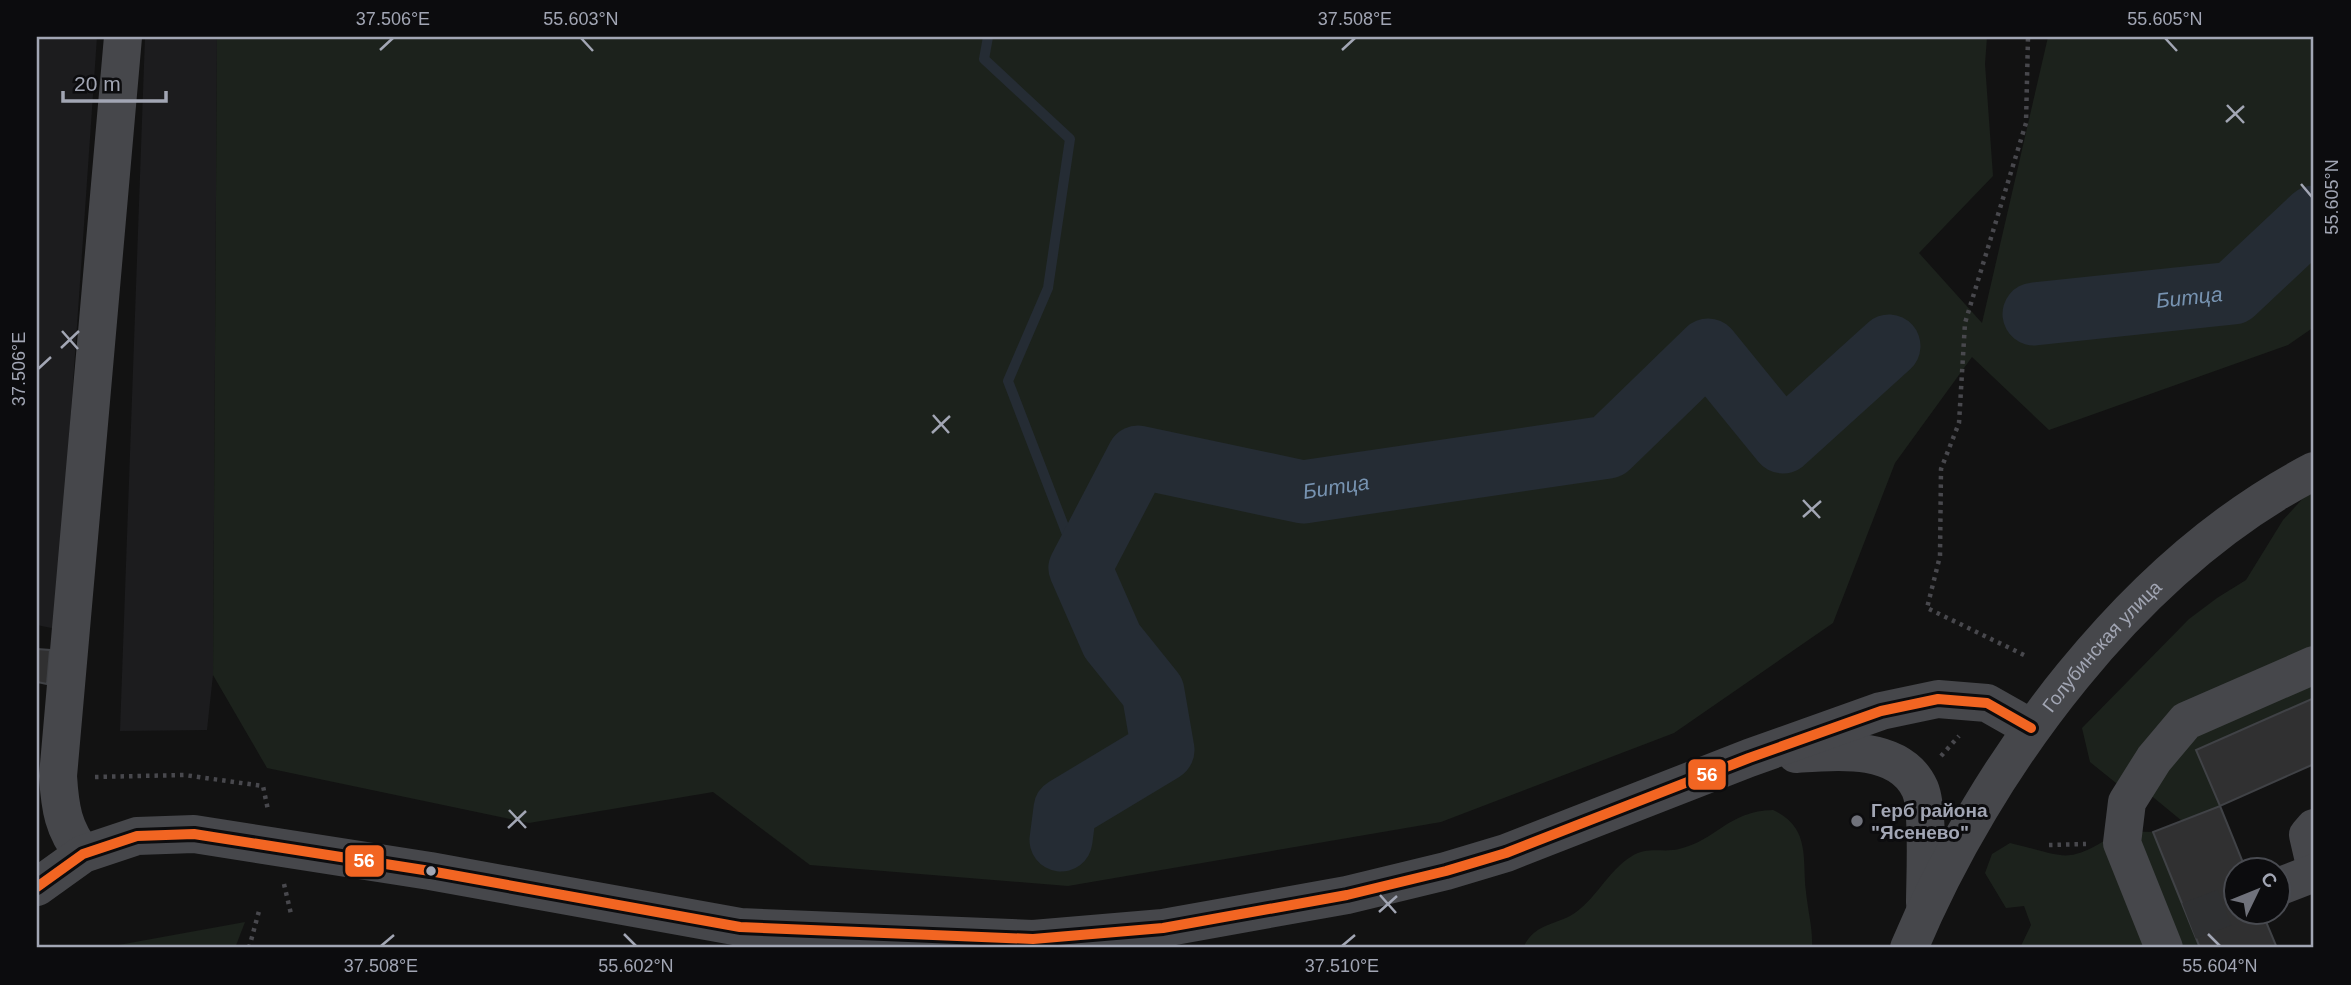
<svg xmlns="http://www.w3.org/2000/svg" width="2351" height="985" font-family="Helvetica,sans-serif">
  <rect width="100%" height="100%" fill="#121212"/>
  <g fill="#1c1c1e">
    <path d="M37 37H97L56 629 37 625Z"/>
    <path d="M145 37H217L213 675 207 730 120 731Z"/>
  </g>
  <g fill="#1c221c">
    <path d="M217 37H1987L1985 64 1993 176 1919 253 1982 323 2048 37H2314V327L2288 345 2049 430 1972 357 1895 463 1833 623 1674 733 1441 822 1068 886 810 865 713 792 529 823 267 768 213 675Z"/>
    <path d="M2314 492V698L2196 750 2220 806 2182 821 2148 793 2116 783 2090 762 2082 728 2189 619 2217 598 2246 580 2283 520 2307 494Z"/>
    <path d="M1773 810C1811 828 1802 858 1806 892 1808 912 1813 929 1812 948H1523C1534 925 1550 926 1570 916 1595 902 1607 871 1632 856 1648 846 1663 853 1679 849 1717 840 1728 811 1773 810Z"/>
    <path d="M2120 831 2153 832 2200 948H2020L2031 925 2024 906 2006 908 1985 873 1992 854 2010 843C2070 857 2065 866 2120 831Z"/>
    <path d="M245 922 235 948H102Z"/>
  </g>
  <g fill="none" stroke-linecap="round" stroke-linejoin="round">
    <path stroke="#252c34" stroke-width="10" d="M988 37 984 59 1070 139 1048 288 1008 381 1080 568"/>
    <g stroke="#252c34" stroke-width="63">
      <path id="s1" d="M2034 314 2233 293 2314 217"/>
      <path id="s2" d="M1061 840 1065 809 1163 750 1153 692 1112 641 1080 568 1138 457 1303 492 1608 447 1708 350 1783 442 1889 346"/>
    </g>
  </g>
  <g fill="#303031" stroke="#404246" stroke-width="2">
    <path d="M37 649 50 650 47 684 37 682Z"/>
    <path d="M2314 698V764L2220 806 2196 750Z"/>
    <path d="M2220 806 2246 870H2236V912H2262L2277 948H2200L2153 832Z"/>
  </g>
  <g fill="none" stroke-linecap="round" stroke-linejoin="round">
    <path stroke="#2f3032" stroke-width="38" stroke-dasharray="38 19" stroke-linecap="butt" d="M2189 921 2236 903"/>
    <g stroke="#48484d" stroke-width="4.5" stroke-dasharray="3.5 5" stroke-linecap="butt">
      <path d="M2024 655 1927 608 1940 556 1941 469 1959 423 1965 323 2026 123 2028 37"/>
      <path d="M1941 756 1959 736"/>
      <path d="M95 777 184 775 263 786 268 810"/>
      <path d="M2049 845 2086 844"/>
      <path d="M284 884 291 914"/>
      <path d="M249 948 259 911"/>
    </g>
    <g stroke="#46474b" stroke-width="38">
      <path d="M1796 754C1835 751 1900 744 1920 789 1929 810 1925 877 1925 903"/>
      <path d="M2314 828 2308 835 2314 861"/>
      <path d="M83 854C63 829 60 808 58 776L123 37"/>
      <path d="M37 887 83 854 137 836 194 834 430 871 740 927 1033 939 1163 928 1347 895 1446 871 1506 853 1749 758 1881 711 1938 699 1987 703 2031 728"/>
      <path d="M2278 887 2314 873"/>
      <path id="s3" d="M1909 948C1986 764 2134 564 2314 471"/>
      <path d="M2164 948 2122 843 2127 802 2154 759 2186 721 2314 665"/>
    </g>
    <defs>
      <path id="bus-1" d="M37 887 83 854 137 836 194 834 430 871 740 927 1033 939 1163 928 1347 895 1446 871 1506 853 1749 758 1881 711 1938 699 1987 703 2031 728"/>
    </defs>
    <use href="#bus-1" stroke="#0c0c0e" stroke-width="16"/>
    <use href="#bus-1" stroke="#f26522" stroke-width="10"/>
  </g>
  <path fill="none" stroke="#a2a6b4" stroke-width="2.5" d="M581 38 593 51M2165 38 2177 51M380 50 393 38M1342 50 1355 38M2227 105 2244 123M2226 122 2244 106M2301 184 2312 197M62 331 78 349M61 348 79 331M38 369 51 357M933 415 949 433M932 433 950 416M1803 500 1820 518M1803 517 1821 501M509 810 526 828M508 828 526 811M1380 895 1396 913M1379 912 1397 896M624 934 636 946M2208 934 2220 946M381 946 394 935M1342 946 1355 935"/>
  <circle fill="#70727b" stroke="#0c0c0e" stroke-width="2.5" cx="1857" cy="821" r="7"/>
  <circle fill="#a2a6b4" stroke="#0c0c0e" stroke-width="2.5" cx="431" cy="871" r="6"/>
  <g text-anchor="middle" stroke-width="6" stroke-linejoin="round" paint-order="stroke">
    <g font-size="19" fill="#a2a6b4" stroke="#0c0c0e">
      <text dy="7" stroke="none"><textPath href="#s3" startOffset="360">Голубинская улица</textPath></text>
    </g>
    <g font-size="19" font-weight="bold" fill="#a2a6b4" stroke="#0c0c0e" text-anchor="start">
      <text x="1871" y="817">Герб района<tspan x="1871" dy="22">"Ясенево"</tspan></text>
    </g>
    <g font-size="21" font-style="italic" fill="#7793b1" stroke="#0c0c0e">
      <text dy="7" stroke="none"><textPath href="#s1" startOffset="156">Битца</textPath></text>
      <text dy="7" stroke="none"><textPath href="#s2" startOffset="677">Битца</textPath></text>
    </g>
  </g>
  <g stroke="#0c0c0e" stroke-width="2.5">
    <rect x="1687" y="758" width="40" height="33" rx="7" fill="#f26522"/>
    <rect x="344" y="844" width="41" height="34" rx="7" fill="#f26522"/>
  </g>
  <g font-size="19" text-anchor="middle" font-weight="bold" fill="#fff">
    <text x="1707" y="781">56</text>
    <text x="364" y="867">56</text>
  </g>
  <rect width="2351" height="985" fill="none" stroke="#0c0c0e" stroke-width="77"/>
  <g transform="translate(2257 891) rotate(47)"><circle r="33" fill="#0c0c0e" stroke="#484a50" stroke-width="2"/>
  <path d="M0-5L12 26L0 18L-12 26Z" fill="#70727b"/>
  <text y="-10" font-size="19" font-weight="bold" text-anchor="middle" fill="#a2a6b4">С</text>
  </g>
  <path d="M63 91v10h103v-10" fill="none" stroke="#a2a6b4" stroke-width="3.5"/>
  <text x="74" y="91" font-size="21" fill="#a2a6b4" stroke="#0c0c0e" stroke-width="5" paint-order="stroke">20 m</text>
  <rect x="38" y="38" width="2274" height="908" fill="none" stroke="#a2a6b4" stroke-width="2.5"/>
  <g font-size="18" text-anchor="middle" fill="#a2a6b4">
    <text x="393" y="25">37.506°E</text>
    <text x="581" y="25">55.603°N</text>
    <text x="1355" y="25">37.508°E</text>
    <text x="2165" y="25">55.605°N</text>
    <text transform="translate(2332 197) rotate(-90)" y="6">55.605°N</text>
    <text transform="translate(19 369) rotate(-90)" y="6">37.506°E</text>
    <text x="381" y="972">37.508°E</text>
    <text x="636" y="972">55.602°N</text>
    <text x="1342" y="972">37.510°E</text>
    <text x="2220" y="972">55.604°N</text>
  </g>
</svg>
